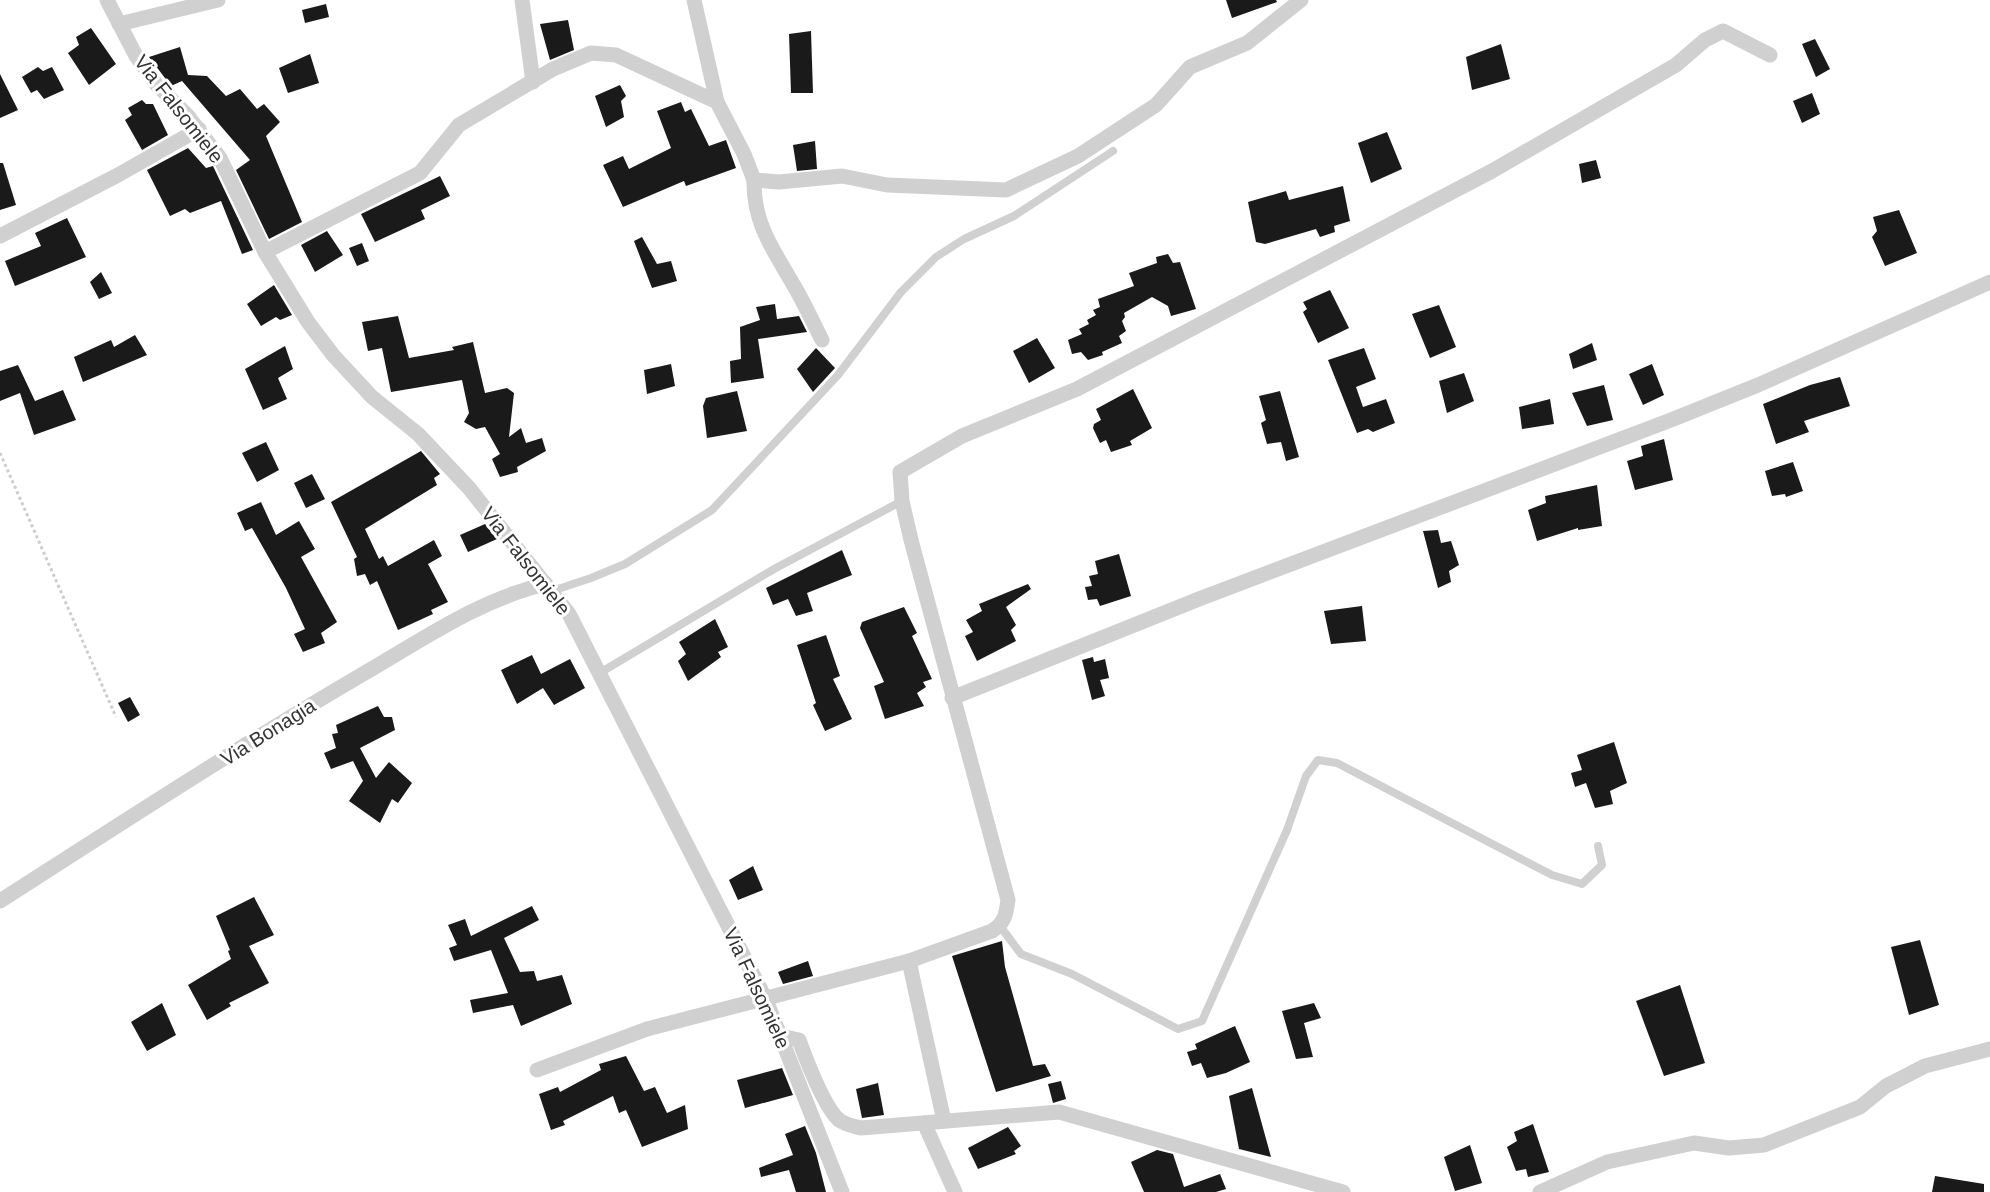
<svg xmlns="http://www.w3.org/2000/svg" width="1990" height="1192" font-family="Arial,sans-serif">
  <rect width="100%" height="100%" fill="#fff"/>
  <g fill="#1a1a1a">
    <path d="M1226 0H1276L1277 2 1232 18Z"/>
    <path d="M326 4 329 17 305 23 302 10Z"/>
    <path d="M568 20 574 50 550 60 540 24Z"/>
    <path d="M91 28 116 64 89 85 68 53 79 45 76 37Z"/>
    <path d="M811 31 813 93H791L789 34Z"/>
    <path d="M1815 39 1830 69 1816 77 1802 44Z"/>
    <path d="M1501 44 1510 79 1472 90 1466 57Z"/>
    <path d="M180 47 188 75 207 76 226 96 240 89 257 109 264 104 280 122 266 136 302 222 269 239 236 170 250 160 182 81 171 86 149 57Z"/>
    <path d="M310 54 319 83 288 93 279 68Z"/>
    <path d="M38 67 43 71 52 67 64 90 44 99 37 90 31 93 22 77Z"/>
    <path d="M0 74 18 110 0 118Z"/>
    <path d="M620 85 626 96 621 101 624 117 606 127 595 96Z"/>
    <path d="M1812 93 1820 114 1802 123 1793 101Z"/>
    <path d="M142 100 146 104H153L168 135 142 150 125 120 132 115 128 108Z"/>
    <path d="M681 102 685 112 691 109 709 146 726 140 736 168 686 186 684 181 623 207 603 165 623 156 629 169 671 148 657 111Z"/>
    <path d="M1387 132 1402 169 1371 183 1358 143Z"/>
    <path d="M815 141 817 169 797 171 793 145Z"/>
    <path d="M188 148 206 168 213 166 253 250 242 254 221 201 190 213 185 209 170 216 147 170Z"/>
    <path d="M1596 160 1601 178 1582 183 1579 164Z"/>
    <path d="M0 163H3L16 205 0 210Z"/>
    <path d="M440 176 450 196 421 210 425 219 375 242 361 214Z"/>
    <path d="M1343 186 1350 221 1334 226 1335 232 1320 237 1316 229 1265 244 1256 242 1248 202 1286 191 1289 200Z"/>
    <path d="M1899 210 1917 253 1885 266 1872 237 1877 231 1873 217Z"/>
    <path d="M67 218 86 257 15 286 5 261 41 246 35 233Z"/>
    <path d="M327 231 343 255 315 272 301 245Z"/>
    <path d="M642 237 657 264 671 261 677 281 652 288 634 241Z"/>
    <path d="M362 243 369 261 357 266 349 248Z"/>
    <path d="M1168 254 1173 263 1180 262 1196 309 1171 316 1168 306 1152 297 1124 313 1125 317 1122 321 1126 331 1119 336 1122 343 1102 352 1103 355 1088 360 1081 352 1072 354 1068 340 1082 334 1079 329 1089 324 1087 320 1096 315 1093 310 1100 307 1098 299 1134 286 1129 273 1157 263 1156 257Z"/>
    <path d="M101 272 112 293 99 299 90 282Z"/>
    <path d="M274 285 292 315 280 320 276 317 261 326 247 304Z"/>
    <path d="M1330 290 1349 328 1318 343 1303 312 1307 309 1303 302Z"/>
    <path d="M775 304 777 319 799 316 807 332 758 339 764 378 731 383 730 361 741 359 740 327 760 320 756 307Z"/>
    <path d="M1439 305 1456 347 1430 358 1412 314Z"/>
    <path d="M398 316 409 358 454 350 452 347 473 342 485 393 507 388 514 393 509 437 521 428 526 443 542 438 546 451 517 467 518 472 500 477 492 459 500 454 485 427 476 429 464 422 469 413 462 380 391 392 382 348 368 351 362 322Z"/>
    <path d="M135 335 147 355 83 382 74 357 111 340 114 347Z"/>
    <path d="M1037 338 1055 368 1029 383 1013 351Z"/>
    <path d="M1592 343 1597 360 1573 369 1569 354Z"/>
    <path d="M285 346 293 369 278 378 287 399 263 410 245 369Z"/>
    <path d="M816 348 835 368 813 392 797 369Z"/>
    <path d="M1364 348 1376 379 1356 387 1363 407 1386 399 1395 423 1373 432 1368 429 1357 433 1328 360Z"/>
    <path d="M671 364 675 386 647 394 644 370Z"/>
    <path d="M1652 364 1664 395 1643 405 1629 374Z"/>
    <path d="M18 365 35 401 63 390 76 420 34 435 20 393 0 401V371Z"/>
    <path d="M1464 373 1474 401 1447 413 1439 381Z"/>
    <path d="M1840 377 1850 406 1804 421 1809 432 1776 444 1763 404 1810 385Z"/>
    <path d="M1604 385 1613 420 1587 426 1572 393Z"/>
    <path d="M1133 389 1152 428 1130 441 1132 445 1111 452 1106 440 1100 443 1093 428 1094 424 1101 420 1096 409Z"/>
    <path d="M737 391 747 431 707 438 703 406 706 398Z"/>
    <path d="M1280 391 1299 457 1286 461 1281 442 1267 444 1261 423 1266 420 1259 396Z"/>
    <path d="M1550 399 1554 424 1522 429 1519 407Z"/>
    <path d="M1664 439 1673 480 1635 490 1627 461 1643 456 1641 446Z"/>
    <path d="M266 442 279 470 257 482 242 453Z"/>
    <path d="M421 451 440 474 434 478 437 485 365 529 379 559 383 556 388 566 434 540 442 556 428 564 448 602 431 610 433 614 398 630 377 581 370 585 365 574 357 576 354 559 357 557 331 502Z"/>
    <path d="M1793 462 1803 491 1786 497 1785 494 1772 496 1765 471Z"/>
    <path d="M312 474 325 499 306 508 294 483Z"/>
    <path d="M1597 485 1602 526 1578 530V528L1537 541 1528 510 1546 503 1545 496Z"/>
    <path d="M261 502 276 535 299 521 315 549 301 557 337 622 321 633 325 643 303 652 294 634 305 629 286 588 252 528 245 531 237 513Z"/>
    <path d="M485 524 497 539 468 552 460 535Z"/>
    <path d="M1438 530 1441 543 1451 541 1459 565 1449 571 1451 582 1438 588 1423 531Z"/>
    <path d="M842 550 852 575 807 593 813 611 796 616 788 599 773 605 766 588Z"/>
    <path d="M1119 554 1131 596 1100 606 1097 599 1088 600 1085 587 1092 586 1089 576 1098 574 1095 561Z"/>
    <path d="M1028 584 1031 589 1006 607 1016 625 1011 630 1016 641 977 661 965 636 973 632 966 620 982 611 979 604Z"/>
    <path d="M1362 606 1366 641 1331 644 1324 611Z"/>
    <path d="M904 607 917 633 912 636 932 679 923 682 926 687 917 693 924 706 885 719 874 686 884 682 860 628 862 622Z"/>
    <path d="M715 619 728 647 718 652 721 657 688 681 678 661 686 654 679 642Z"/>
    <path d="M826 635 840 676 833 679 852 719 825 731 813 705 816 703 797 645Z"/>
    <path d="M532 655 541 674 570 659 585 688 554 705 543 688 517 704 501 670Z"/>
    <path d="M1093 657 1094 662 1105 659 1109 678 1100 680 1105 696 1092 700 1082 660Z"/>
    <path d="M130 697 140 715 128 722 118 703Z"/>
    <path d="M378 706 384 717H392L395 730 360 748 376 778 389 762 412 783 398 803 392 799 380 823 349 801 363 781 353 761 331 769 324 753 336 748 332 734 338 733 336 725Z"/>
    <path d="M1614 742 1627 783 1610 791 1613 804 1595 808 1586 783 1575 787 1571 773 1582 770 1577 755Z"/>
    <path d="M753 866 763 890 738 900 729 880Z"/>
    <path d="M254 897 274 935 249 946 269 983 229 1003 231 1006 207 1020 188 985 231 959 228 951 230 950 216 916Z"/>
    <path d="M532 906 539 920 504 938 520 972 534 971 537 981 562 975 572 1004 521 1026 513 1005 473 1013 470 1000 508 993 491 950 454 961 449 948 457 945 448 925 465 919 471 936Z"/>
    <path d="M1920 940 1939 1005 1909 1015 1891 947Z"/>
    <path d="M1002 941 1005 967 1033 1066 1045 1064 1051 1076 996 1092 952 956Z"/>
    <path d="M808 961 813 976 783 984 778 972Z"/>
    <path d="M1680 985 1705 1063 1664 1076 1636 1001Z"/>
    <path d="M162 1003 176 1035 147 1051 131 1022Z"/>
    <path d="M1314 1003 1321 1018 1304 1023 1313 1057 1296 1059 1282 1011Z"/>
    <path d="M1235 1026 1250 1062 1226 1073 1207 1078 1201 1063 1192 1066 1187 1052 1197 1049 1195 1044Z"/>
    <path d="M626 1056 644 1091 655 1087 667 1113 685 1105 688 1129 642 1147 626 1110 619 1113 613 1096 563 1121 565 1125 551 1130 539 1094 558 1087 560 1092 601 1070 599 1064Z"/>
    <path d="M782 1068 793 1095 745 1108 737 1080Z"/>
    <path d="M1061 1081 1066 1099 1053 1103 1048 1084Z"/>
    <path d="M878 1083 884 1115 862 1118 856 1089Z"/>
    <path d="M1252 1088 1271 1157 1239 1149 1229 1096Z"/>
    <path d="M1533 1124 1549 1172 1528 1177 1526 1169 1516 1171 1507 1147 1517 1141 1514 1132Z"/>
    <path d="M805 1126 816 1153 826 1192H796L789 1170 761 1177 759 1168 793 1155 785 1134Z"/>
    <path d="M1008 1127 1021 1146 1014 1151 1016 1154 978 1169 968 1148Z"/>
    <path d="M1470 1145 1482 1183 1455 1191 1444 1157Z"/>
    <path d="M1157 1150 1173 1154 1184 1187 1220 1174 1226 1189 1216 1192H1144L1131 1162Z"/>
    <path d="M1935 1176 1984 1184V1192H1932Z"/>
  </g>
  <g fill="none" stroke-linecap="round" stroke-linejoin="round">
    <path stroke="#cdcdcd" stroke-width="3" stroke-dasharray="3 3" stroke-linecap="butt" d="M0 453 116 717"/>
    <g stroke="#d0d0d0" stroke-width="8">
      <path d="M552 591 591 578 625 564 712 510 838 375 901 292 936 257 964 239 1014 216 1113 151"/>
      <path d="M598 674 774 569 902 501"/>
      <path d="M1000 926 1021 954 1072 974 1178 1029 1202 1021 1287 830 1306 776 1318 760 1337 763 1552 875 1582 884 1602 865 1598 846"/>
    </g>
    <g stroke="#d0d0d0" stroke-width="15">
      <path d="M107 0 136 56 156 84 188 116 220 158 265 252 308 322 333 355 372 397 418 434 469 488 569 614 766 1000 842 1192"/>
      <path d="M522 0 533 82"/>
      <path d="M694 0 717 102"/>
      <path d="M119 24 218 0"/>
      <path d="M754 180C753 226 776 253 797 291 806 307 814 324 822 340"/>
      <path d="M0 236 118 175 199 129"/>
      <path d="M265 252 420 173 459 125 553 69 591 53 616 55 717 102 744 154 754 180 779 182 842 176 887 185 1006 190 1078 156 1156 105 1190 67 1247 43 1301 0"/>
      <path d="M952 698 1199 599 1671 420 1758 385 1990 282"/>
      <path d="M0 901C120 824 240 746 363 674 422 640 480 599 546 584"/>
      <path d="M909 961 944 1121"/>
      <path d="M781 1036 799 1040C806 1059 824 1107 839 1120 846 1125 853 1126 861 1128L1059 1112 1343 1192"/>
      <path d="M537 1070 647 1029 909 961 992 931C1005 923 1006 914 1008 900L911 540 902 501 900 472 962 436 1077 389 1492 171 1676 65 1705 40 1723 31 1770 55"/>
      <path d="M924 1123 955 1192"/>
      <path d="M1540 1192 1607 1162 1694 1143 1729 1148 1764 1145 1860 1107 1886 1086 1925 1066 1990 1049"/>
    </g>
  </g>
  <g text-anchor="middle" stroke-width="6" stroke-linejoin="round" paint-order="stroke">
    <g font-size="20" fill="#333" stroke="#fff">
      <text transform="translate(179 109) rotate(52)" y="7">Via Falsomiele</text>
      <text transform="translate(526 561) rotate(52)" y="7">Via Falsomiele</text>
      <text transform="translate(268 732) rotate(-32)" y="7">Via Bonagia</text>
      <text transform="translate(757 988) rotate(65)" y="7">Via Falsomiele</text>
    </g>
  </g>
</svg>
